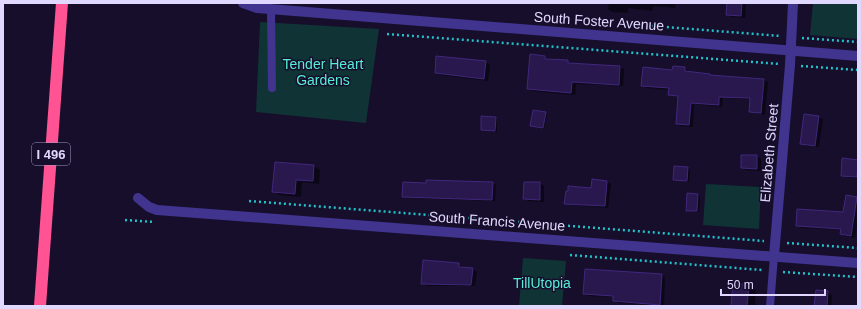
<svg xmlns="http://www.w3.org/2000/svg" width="861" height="309" font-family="Helvetica,sans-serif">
  <rect width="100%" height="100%" fill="#160e2b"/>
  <g fill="#103336">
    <path d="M813 3H858V39L810 35Z"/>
    <path d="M260 22 379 29 366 123 256 112Z"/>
    <path d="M706 184 761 187 759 229 703 225Z"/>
    <path d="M523 258 566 261 562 306H519Z"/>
  </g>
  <g fill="#0007">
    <path d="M609 3H676L675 8 653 6 652 11 628 8V13L612 12 608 9Z"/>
    <path d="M728 3H746L745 18 732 17 727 15Z"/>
    <path d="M545 57 549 60 567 61 572 64 620 67 624 69 623 86 576 84 575 95 532 91 528 89Z"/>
    <path d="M486 62 490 65 488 81 440 75 436 73Z"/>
    <path d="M685 68 688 70V73L713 77 764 80 768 82 765 115 750 111 751 99 723 98 722 107 694 104 693 127 680 126 677 124 679 97 669 95 670 90 646 88 642 85 673 71Z"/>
    <path d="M545 113 547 114 544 129 531 125Z"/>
    <path d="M819 117 823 119 819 147 806 146 802 143Z"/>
    <path d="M495 118 497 119V132L482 130Z"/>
    <path d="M742 156H757L761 159V171L746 170 742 168Z"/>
    <path d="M843 159 858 161V179L846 177 842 175Z"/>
    <path d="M314 166 320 170 319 184 302 182 301 197 279 195 273 191Z"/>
    <path d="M688 168 690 169 689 182 674 179Z"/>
    <path d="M607 182 611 184 608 208 569 205 565 203Z"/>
    <path d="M492 183 496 185 495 201 407 198 403 196Z"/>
    <path d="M525 183H540L544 186V202L528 201 524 199Z"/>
    <path d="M698 195 700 196 699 212 687 211Z"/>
    <path d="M847 196 858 198V221L855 238 845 236 841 234V230L801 228 797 225 844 213Z"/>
    <path d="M424 261 459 264 463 268 473 269 477 272 475 286H427L423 283Z"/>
    <path d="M661 275 665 277 664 306 618 303 614 300V297L588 296 584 293Z"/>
    <path d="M749 286 756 290 755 306H732Z"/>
    <path d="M827 292 832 295 831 306H815Z"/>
  </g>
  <g fill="#28184e" stroke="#41277d">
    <path d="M727 3H742L741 16 726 15Z"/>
    <path d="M530 54 545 56V59L568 60V63L620 66 619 85 572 82 571 93 527 89Z"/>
    <path d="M436 56 486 61 484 79 435 73Z"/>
    <path d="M673 66 685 67V71L710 74V75L764 79 761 113 749 112 750 98 719 97V105L691 103 689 125 676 124 678 96 668 95 669 88 641 86 643 67 672 70Z"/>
    <path d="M533 110 546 112 543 128 530 126Z"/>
    <path d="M804 114 819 116 815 146 800 144Z"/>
    <path d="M481 116 496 117 495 131 481 130Z"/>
    <path d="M741 155H757V169L741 168Z"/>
    <path d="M842 158 858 160 857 177 841 176Z"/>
    <path d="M275 162 314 165 313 181 296 180 295 194 272 192Z"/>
    <path d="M674 166 688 167 687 181 673 180Z"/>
    <path d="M592 179 607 181 605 206 564 204 566 191H568V186L591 188Z"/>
    <path d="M426 180 493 182 492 200 402 197 403 182 426 183Z"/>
    <path d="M524 182H540V200L523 199Z"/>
    <path d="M687 193 698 194 697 211H686Z"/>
    <path d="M846 195 857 197 851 236 840 234 841 229 796 226 797 209 843 212Z"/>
    <path d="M423 260 459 263V267L473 268 471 285 421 284Z"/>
    <path d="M585 269 662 274 660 305 613 301V296L583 294Z"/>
    <path d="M733 283 749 285 747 306H731Z"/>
    <path d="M816 290 828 291 827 306H814Z"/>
  </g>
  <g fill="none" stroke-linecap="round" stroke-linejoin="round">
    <g stroke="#22c2c9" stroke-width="2.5" stroke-dasharray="2 3" stroke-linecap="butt">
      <path d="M627 24 781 36"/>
      <path d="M387 34 780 64"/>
      <path d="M802 38 858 42"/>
      <path d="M801 66 858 70"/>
      <path d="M249 201 764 241"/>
      <path d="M125 220 154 222"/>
      <path d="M787 243 858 248"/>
      <path d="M570 255 762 270"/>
      <path d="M783 272 858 277"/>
    </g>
    <g stroke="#40348f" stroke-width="8">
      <path d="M271 10 272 88"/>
      <path d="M770 306 774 256"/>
    </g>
    <g stroke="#40348f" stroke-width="10">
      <path d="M243 3 257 8 858 56"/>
      <path d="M138 198 149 207 157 210 858 263"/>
      <path d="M774 256 790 65 793 3"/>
    </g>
    <path stroke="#ff5394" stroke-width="12" d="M40 306 62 3"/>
  </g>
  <g text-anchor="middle" stroke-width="3" stroke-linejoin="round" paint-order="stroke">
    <rect fill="#160e2b" stroke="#a39bbf" stroke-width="1" x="32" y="143" width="38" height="22" rx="3"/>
    <g font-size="13" font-weight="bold" fill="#e0d8ff">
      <text x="51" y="159">I 496</text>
    </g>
    <g font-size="14" fill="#e0d8ff" stroke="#160e2b">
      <text transform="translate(599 21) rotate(4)" y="5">South Foster Avenue</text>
      <text transform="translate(769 153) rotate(-85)" y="5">Elizabeth Street</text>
      <text transform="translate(497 221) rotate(4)" y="5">South Francis Avenue</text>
    </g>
    <g font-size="14" fill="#56edd6" stroke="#160e2b">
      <text x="323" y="69">Tender Heart<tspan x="323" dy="16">Gardens</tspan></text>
      <text x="542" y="288">TillUtopia</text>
    </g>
  </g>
  <rect width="861" height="309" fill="none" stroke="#e0d8ff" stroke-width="8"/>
  <path d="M721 289v6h104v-6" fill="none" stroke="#e0d8ff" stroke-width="2"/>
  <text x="727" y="289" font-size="12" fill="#e0d8ff" stroke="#160e2b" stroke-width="3" paint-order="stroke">50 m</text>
</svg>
